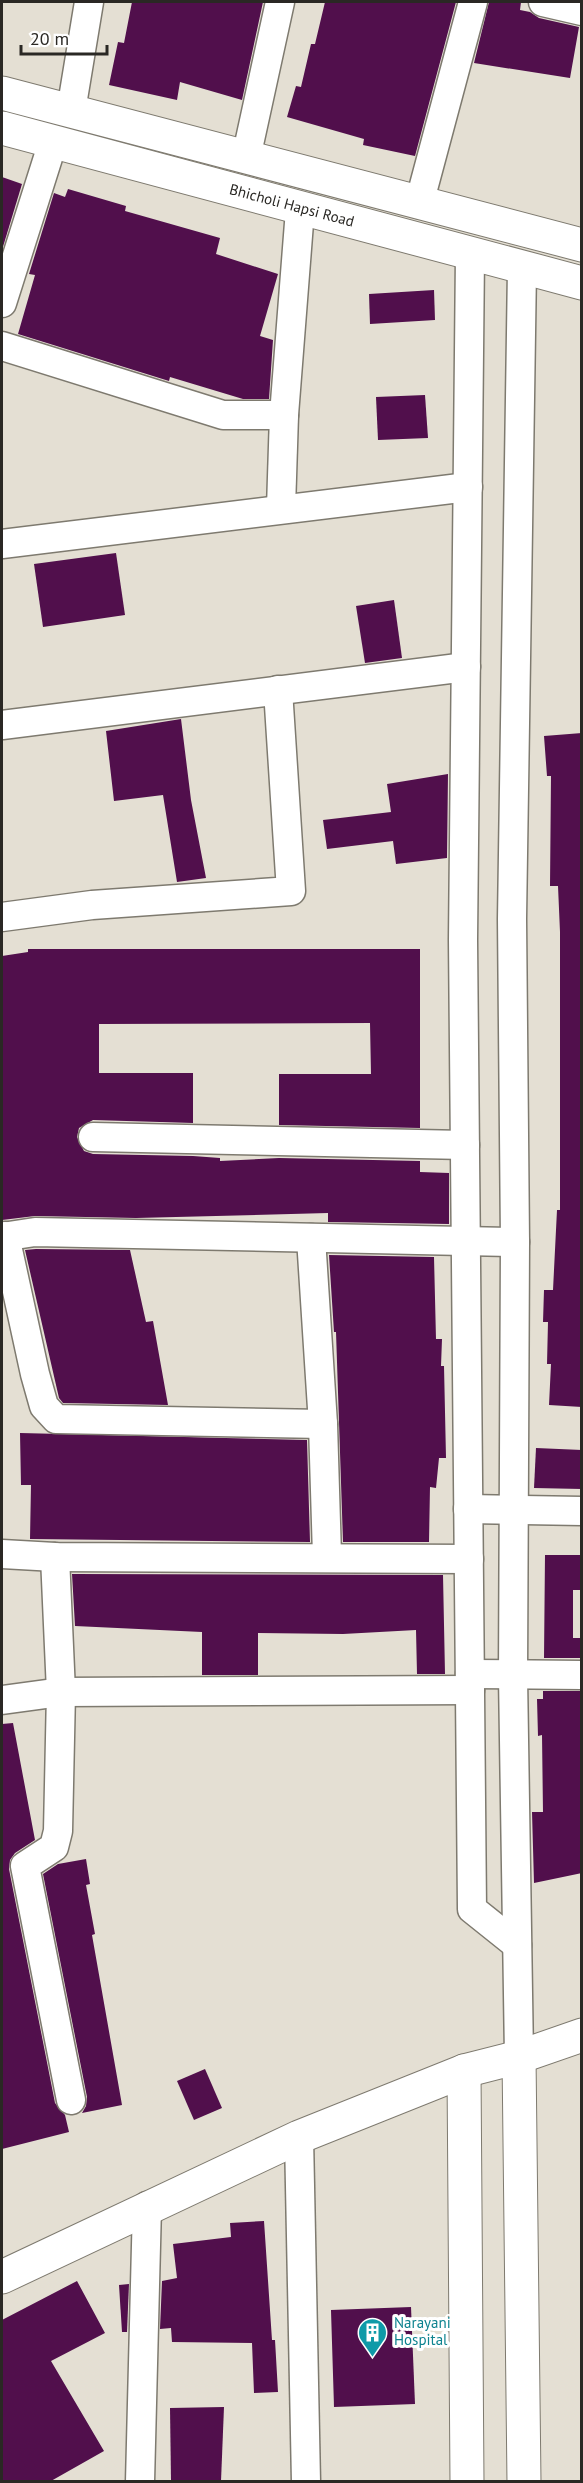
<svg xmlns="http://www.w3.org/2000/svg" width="583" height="2483" font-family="'PT Sans',sans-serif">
  <rect width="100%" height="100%" fill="#e4dfd3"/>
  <g fill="#510f4c">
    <path d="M132 2H263L242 100 180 82 177 100 109 85 118 42 124 43Z"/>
    <path d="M325 2H456L415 156 363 145 364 139 287 117 296 86 301 87 311 44H315Z"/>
    <path d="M489 2H521L520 10 530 12 539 18 579 27 570 78 474 63Z"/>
    <path d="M2 177 22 184 2 250Z"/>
    <path d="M68 189 126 206 125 211 220 238 216 254 278 274 260 336 273 340 269 399H243L170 377 169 381 18 334 35 275 29 274 54 193 65 197Z"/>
    <path d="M434 290 435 320 370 324 369 294Z"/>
    <path d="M425 395 428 438 378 440 376 397Z"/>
    <path d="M116 553 125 615 43 627 34 564Z"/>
    <path d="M394 600 402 658 365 663 356 606Z"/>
    <path d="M181 719 191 800 206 878 177 882 163 795 114 801 106 731Z"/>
    <path d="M582 733V1407L549 1405 551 1364H547L548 1322H543L544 1290H553L557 1210H560V932L558 886H550L551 776H547L544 736Z"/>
    <path d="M448 774 447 858 396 864 393 841 327 849 323 820 391 812 387 784Z"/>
    <path d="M28 949H420V1128L279 1125V1074H371L370 1023 99 1024V1073H193V1123L93 1120 79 1128 77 1137 84 1151 93 1154 193 1156 220 1158V1161L279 1158 420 1161V1172L449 1173V1224L328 1222V1213L136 1218 35 1216 2 1220V956L28 952Z"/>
    <path d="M36 1249 130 1250 146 1322 153 1321 168 1405 63 1403 59 1398 25 1250Z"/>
    <path d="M329 1255 434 1257 436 1339H442L441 1366H444L446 1458H439L436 1488 430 1487 429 1542H343L336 1332H334Z"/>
    <path d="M20 1433 307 1440 310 1542 30 1539 31 1485H21Z"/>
    <path d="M536 1448 582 1450V1489L534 1488Z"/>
    <path d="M545 1555H582V1590H573V1638H582V1658H544Z"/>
    <path d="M72 1574 443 1575 445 1674H417L416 1630 343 1634 258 1633V1675H202V1632L75 1626Z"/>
    <path d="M543 1691H582V1873L534 1883 532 1812H543L542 1735 538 1736 537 1699H543Z"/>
    <path d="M13 1723 35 1840 15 1853 10 1860 9 1869 55 2103 65 2115 69 2132 2 2149V1724Z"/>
    <path d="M86 1859 90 1884 86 1885 95 1934 92 1935 122 2105 82 2113 86 2106 87 2097 43 1874 58 1864Z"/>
    <path d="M205 2069 222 2108 194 2120 177 2081Z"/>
    <path d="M264 2221 272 2340H275L278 2392 254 2393 252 2343 172 2342 171 2328 160 2329 162 2281 177 2278 173 2244 231 2237 230 2223Z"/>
    <path d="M77 2281 105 2333 51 2361 104 2451 51 2481H2V2320Z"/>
    <path d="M129 2284 127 2332H122L119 2285Z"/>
    <path d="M411 2307 415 2404 334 2407 331 2310Z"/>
    <path d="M224 2407 221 2481H171L170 2408Z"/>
  </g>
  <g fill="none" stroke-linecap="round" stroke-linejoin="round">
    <defs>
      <g id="street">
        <path d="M543 2 582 11"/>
        <path d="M71 111 89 2"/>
        <path d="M246 158 280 2"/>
        <path d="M419 204 473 2"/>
        <path d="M470 254 463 940 472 1909 517 1945"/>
        <path d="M2 303 53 142"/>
        <path d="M2 346 223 415H284L300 210"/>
        <path d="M281 508 284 415"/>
        <path d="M2 544 468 487"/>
        <path d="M2 725 466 667"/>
        <path d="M2 917 92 905 291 891 278 690"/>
        <path d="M93 1137 465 1145"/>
        <path d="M5 1236 35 1374 44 1406 56 1419 323 1424"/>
        <path d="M2 1237 35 1232 515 1242"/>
        <path d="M311 1238 323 1424 327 1556"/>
        <path d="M468 1509 582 1511"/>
        <path d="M2 1554 55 1557 469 1559"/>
        <path d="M55 1557 61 1692 58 1831 54 1847 25 1866 71 2100"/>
        <path d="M470 1674 582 1675"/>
        <path d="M2 1700 61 1692 470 1690"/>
        <path d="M519 2057 513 1676 515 1242 512 919 522 268"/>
        <path d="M299 2137 306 2482"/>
        <path d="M140 2482 147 2206"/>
      </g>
      <g id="secondary">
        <path d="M2 93 582 245"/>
        <path id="s1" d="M2 128 582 283"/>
        <path d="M519 2057 524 2482"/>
        <path d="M464 2071 467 2482"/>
        <path d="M2 2277 299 2137 464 2071 519 2057 582 2035"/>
      </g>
    </defs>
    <use href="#street" stroke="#7e7a6f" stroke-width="31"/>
    <use href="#secondary" stroke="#7e7a6f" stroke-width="35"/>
    <use href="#street" stroke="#fff" stroke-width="28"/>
    <use href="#secondary" stroke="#fff" stroke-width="33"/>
  </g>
  <defs>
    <symbol id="building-pin" viewBox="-11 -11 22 30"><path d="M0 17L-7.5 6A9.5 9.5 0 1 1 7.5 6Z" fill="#0f9aa8" stroke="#fff"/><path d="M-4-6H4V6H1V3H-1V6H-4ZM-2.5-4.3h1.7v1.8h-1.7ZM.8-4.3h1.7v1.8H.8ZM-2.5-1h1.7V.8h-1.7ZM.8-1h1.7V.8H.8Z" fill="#fff"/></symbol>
  </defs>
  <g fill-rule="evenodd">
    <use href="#building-pin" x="356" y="2316" width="33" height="45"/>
  </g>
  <g text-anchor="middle" stroke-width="6" stroke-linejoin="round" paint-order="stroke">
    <g font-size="15" fill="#2a2824" stroke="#fff">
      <text dy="5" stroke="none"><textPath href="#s1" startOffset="300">Bhicholi Hapsi Road</textPath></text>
    </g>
    <g font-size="15" fill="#0d838f" stroke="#fff" text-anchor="start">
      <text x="394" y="2328">Narayani<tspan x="394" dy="17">Hospital</tspan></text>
    </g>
  </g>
  <rect width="583" height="2483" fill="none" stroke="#2a2824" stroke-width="6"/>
  <path d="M21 45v9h86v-9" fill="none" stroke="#2a2824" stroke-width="3"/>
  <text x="30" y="45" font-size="18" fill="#2a2824" stroke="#ffffff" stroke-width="4.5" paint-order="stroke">20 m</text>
</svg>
